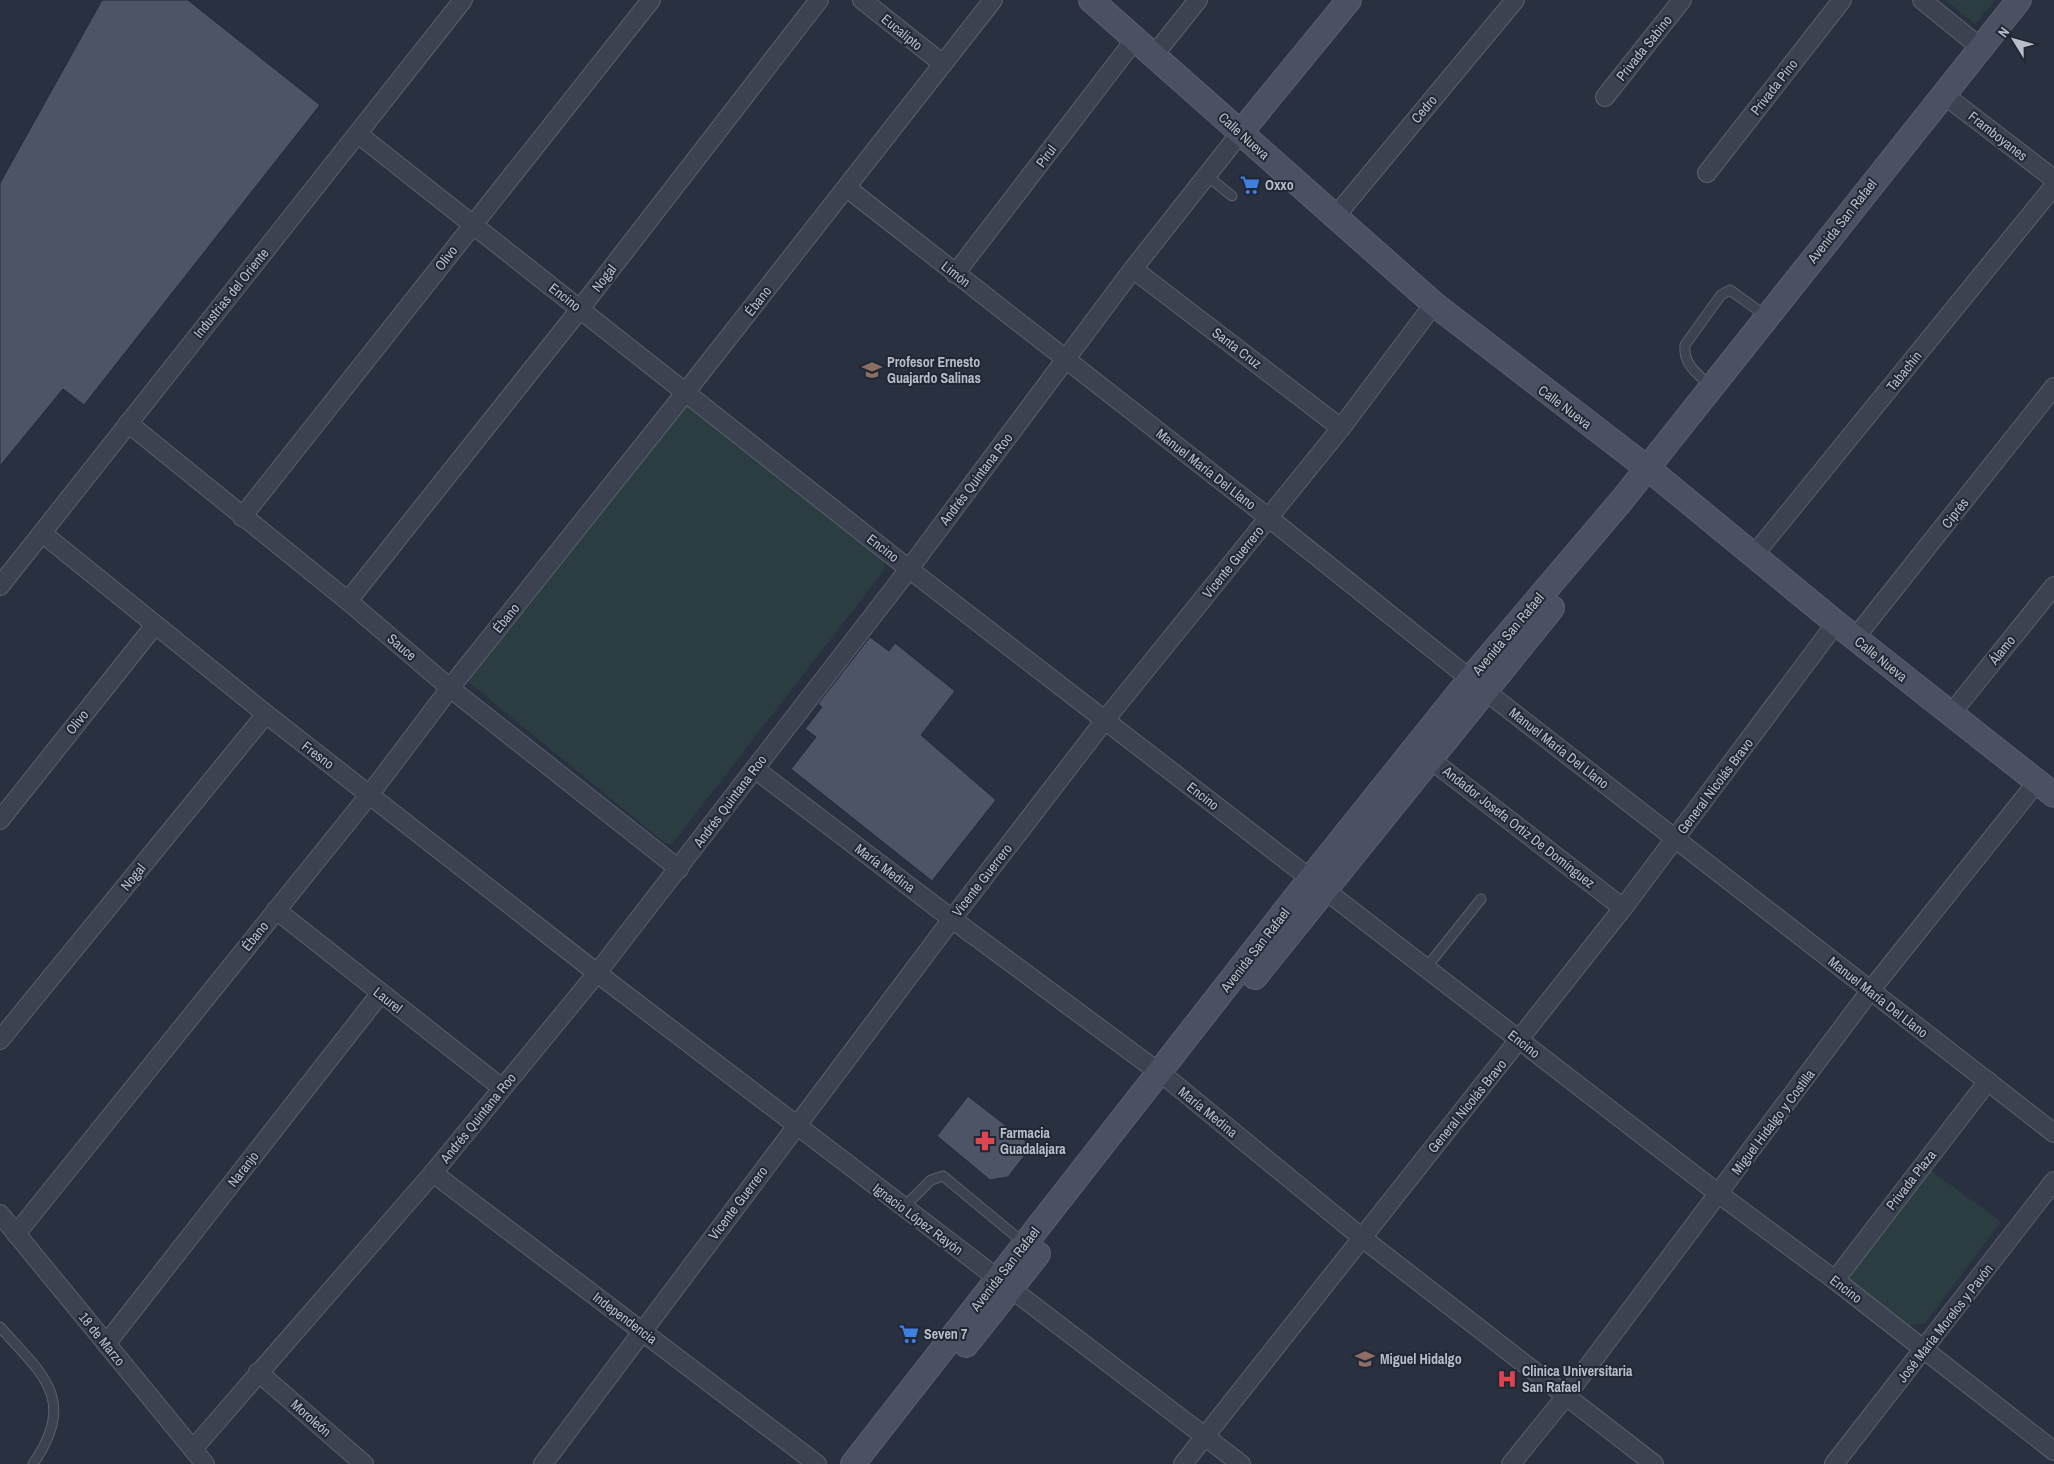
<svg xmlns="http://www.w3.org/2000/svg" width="2054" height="1464" font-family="'Archivo Narrow',sans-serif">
  <rect width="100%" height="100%" fill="#293040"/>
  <g fill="#2c3d42">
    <path d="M1945 0H1995L1975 24Z"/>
    <path d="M686 405 884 560V570L672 844 665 843 466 680Z"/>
    <path d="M1926 1167 2001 1222 1925 1323 1909 1325 1848 1281V1267Z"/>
  </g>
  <g fill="#4d5466" stroke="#232937">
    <path d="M102 0H188L320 105 84 405 63 389 0 466V183Z"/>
    <path d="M870 637 889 651 895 643 955 691 921 735 996 800 932 881 791 769 816 737 805 729 822 707 818 704Z"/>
    <path d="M968 1096 1032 1146 1008 1177 990 1180 937 1136Z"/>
  </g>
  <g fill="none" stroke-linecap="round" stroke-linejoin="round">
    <defs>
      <g id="lane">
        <path d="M1206 175 1232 196"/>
        <path d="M1711 387C1698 374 1683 365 1685 345L1721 295 1730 290 1766 316"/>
        <path d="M1426 968 1481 899"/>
        <path d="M903 1208 931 1180 943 1176 1024 1243"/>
        <path d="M0 1327C44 1376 77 1399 33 1464"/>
      </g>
      <g id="street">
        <path d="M862 0 943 64"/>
        <path d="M1922 0 1980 47"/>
        <path d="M1154 55 1198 0"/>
        <path d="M1943 94 2054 179"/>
        <path d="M1605 97 1682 0"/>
        <path d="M358 134 909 569 1719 1194 1835 1280 2054 1451"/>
        <path d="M1707 173 1842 0"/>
        <path d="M847 188 1269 518 1484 690 2054 1133"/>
        <path d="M1334 218 1515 0"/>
        <path d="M1133 269 1341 428"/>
        <path d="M955 274 1136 38"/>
        <path d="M128 423 348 601 450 688 679 869"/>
        <path d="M242 517 651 0"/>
        <path d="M42 533 266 714 597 973 1241 1464"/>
        <path d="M1754 555 2054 186"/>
        <path d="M0 586 463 0"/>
        <path d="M348 601 580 309 819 0"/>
        <path d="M1855 638 2054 387"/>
        <path d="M1950 715 2054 586"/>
        <path d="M1422 753 1623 908"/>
        <path d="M755 769 952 919 1172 1082 1361 1237 1654 1464"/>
        <path d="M0 820 155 625"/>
        <path d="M276 910 502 1088"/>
        <path d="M0 1040 266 714"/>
        <path d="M433 1173 817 1464"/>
        <path d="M0 1214 205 1464"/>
        <path d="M16 1234 370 794 450 688 685 393 993 0"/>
        <path d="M1835 1280 1988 1081"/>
        <path d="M106 1344 380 994"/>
        <path d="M258 1372 364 1464"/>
        <path d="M193 1449 433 1173 597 973 909 569 1133 269 1241 132"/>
        <path d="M543 1464 952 919 1105 720 1341 428 1434 304"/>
        <path d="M1183 1464 1623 908 1836 623"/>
        <path d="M1511 1464 1566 1396 1870 991 2037 782"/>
        <path d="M1834 1464 2054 1181"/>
      </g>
      <g id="secondary">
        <path d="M1091 0 1434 304 1656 475 1836 623 2054 795"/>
        <path d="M1241 132 1349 0"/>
        <path d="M1255 977 1552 608"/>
        <path d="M966 1345 1038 1254"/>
        <path d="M853 1464 1310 879 1470 679 1622 500 2019 0"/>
      </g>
    </defs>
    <use href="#lane" stroke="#5a606d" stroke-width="11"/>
    <use href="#street" stroke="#5a606d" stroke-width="20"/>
    <use href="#secondary" stroke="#5a606d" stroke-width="26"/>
    <use href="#lane" stroke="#3d4250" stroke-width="9"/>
    <use href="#street" stroke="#3d4250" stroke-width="18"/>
    <use href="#secondary" stroke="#4b5162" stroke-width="24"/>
  </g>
  <defs>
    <symbol id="supermarket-bare" viewBox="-9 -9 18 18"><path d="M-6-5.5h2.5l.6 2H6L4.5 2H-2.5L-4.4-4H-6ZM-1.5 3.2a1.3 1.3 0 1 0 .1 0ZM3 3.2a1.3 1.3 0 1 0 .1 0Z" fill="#3f7fe0" stroke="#212735" stroke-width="2.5" paint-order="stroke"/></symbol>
    <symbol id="school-bare" viewBox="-9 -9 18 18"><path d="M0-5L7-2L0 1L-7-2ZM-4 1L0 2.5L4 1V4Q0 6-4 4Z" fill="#8d6e63" stroke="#212735" stroke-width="2.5" paint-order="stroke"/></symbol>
    <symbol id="pharmacy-bare" viewBox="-9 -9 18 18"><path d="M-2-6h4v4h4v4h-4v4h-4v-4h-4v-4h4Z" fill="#e0444e" stroke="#212735" stroke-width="2.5" paint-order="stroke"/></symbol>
    <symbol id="hospital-bare" viewBox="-9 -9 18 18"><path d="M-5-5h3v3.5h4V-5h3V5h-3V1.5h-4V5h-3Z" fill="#e0444e" stroke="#212735" stroke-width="2.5" paint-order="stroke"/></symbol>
  </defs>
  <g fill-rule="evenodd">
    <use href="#supermarket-bare" x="1236" y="171" width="28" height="28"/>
    <use href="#school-bare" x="858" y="356" width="28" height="28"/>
    <use href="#pharmacy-bare" x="971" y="1127" width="28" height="28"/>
    <use href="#supermarket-bare" x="895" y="1320" width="28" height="28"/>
    <use href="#school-bare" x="1351" y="1345" width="28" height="28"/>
    <use href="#hospital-bare" x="1493" y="1365" width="28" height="28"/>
  </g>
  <g text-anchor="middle" stroke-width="4" stroke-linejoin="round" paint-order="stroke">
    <g font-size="14" fill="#b9beca" stroke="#212735">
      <text transform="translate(902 32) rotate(39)" y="5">Eucalipto</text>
      <text transform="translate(1644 48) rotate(-51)" y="5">Privada Sabino</text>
      <text transform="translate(1774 87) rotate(-52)" y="5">Privada Pino</text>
      <text transform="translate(1424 109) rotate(-50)" y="5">Cedro</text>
      <text transform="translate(1244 136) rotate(42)" y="5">Calle Nueva</text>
      <text transform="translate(1998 136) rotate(38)" y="5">Framboyanes</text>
      <text transform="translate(1046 156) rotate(-53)" y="5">Pirul</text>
      <text transform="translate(1842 221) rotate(-52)" y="5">Avenida San Rafael</text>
      <text transform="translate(446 258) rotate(-52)" y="5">Olivo</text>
      <text transform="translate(956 274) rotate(38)" y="5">Limón</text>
      <text transform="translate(604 278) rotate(-52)" y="5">Nogal</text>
      <text transform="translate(231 293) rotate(-51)" y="5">Industrias del Oriente</text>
      <text transform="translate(565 297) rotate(38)" y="5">Encino</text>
      <text transform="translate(758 301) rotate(-52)" y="5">Ébano</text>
      <text transform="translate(1237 348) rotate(37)" y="5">Santa Cruz</text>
      <text transform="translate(1904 371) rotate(-51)" y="5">Tabachín</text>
      <text transform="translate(1565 407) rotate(37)" y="5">Calle Nueva</text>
      <text transform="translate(1206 469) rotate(38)" y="5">Manuel María Del Llano</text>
      <text transform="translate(976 479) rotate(-53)" y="5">Andrés Quintana Roo</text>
      <text transform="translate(1955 513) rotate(-52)" y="5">Ciprés</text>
      <text transform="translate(883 548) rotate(38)" y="5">Encino</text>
      <text transform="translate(1233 562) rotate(-51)" y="5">Vicente Guerrero</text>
      <text transform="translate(506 618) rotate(-51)" y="5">Ébano</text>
      <text transform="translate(1508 634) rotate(-50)" y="5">Avenida San Rafael</text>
      <text transform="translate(402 647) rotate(40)" y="5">Sauce</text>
      <text transform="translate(2002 650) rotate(-51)" y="5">Álamo</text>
      <text transform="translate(1881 659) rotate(39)" y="5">Calle Nueva</text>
      <text transform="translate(77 722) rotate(-51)" y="5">Olivo</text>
      <text transform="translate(1559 748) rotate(38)" y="5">Manuel María Del Llano</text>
      <text transform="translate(318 755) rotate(37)" y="5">Fresno</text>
      <text transform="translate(1715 786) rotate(-53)" y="5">General Nicolás Bravo</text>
      <text transform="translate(1203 796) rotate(38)" y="5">Encino</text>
      <text transform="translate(730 801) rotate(-53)" y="5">Andrés Quintana Roo</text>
      <text transform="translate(1519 827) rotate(38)" y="5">Andador Josefa Ortiz De Domínguez</text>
      <text transform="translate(885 868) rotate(37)" y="5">María Medina</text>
      <text transform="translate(133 877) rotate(-51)" y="5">Nogal</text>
      <text transform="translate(982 880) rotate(-52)" y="5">Vicente Guerrero</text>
      <text transform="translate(255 936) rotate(-51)" y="5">Ébano</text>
      <text transform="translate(1255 950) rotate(-52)" y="5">Avenida San Rafael</text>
      <text transform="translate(1878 997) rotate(38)" y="5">Manuel María Del Llano</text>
      <text transform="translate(388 1000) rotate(38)" y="5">Laurel</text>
      <text transform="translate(1524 1044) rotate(38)" y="5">Encino</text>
      <text transform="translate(1467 1106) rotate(-51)" y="5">General Nicolás Bravo</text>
      <text transform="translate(1208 1112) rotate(39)" y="5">María Medina</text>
      <text transform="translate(478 1118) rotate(-51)" y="5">Andrés Quintana Roo</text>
      <text transform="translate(1773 1122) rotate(-53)" y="5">Miguel Hidalgo y Costilla</text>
      <text transform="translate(243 1169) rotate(-52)" y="5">Naranjo</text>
      <text transform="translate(1911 1180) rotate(-52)" y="5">Privada Plaza</text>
      <text transform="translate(738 1203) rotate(-53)" y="5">Vicente Guerrero</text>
      <text transform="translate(918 1219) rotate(37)" y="5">Ignacio López Rayón</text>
      <text transform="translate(1005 1269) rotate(-52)" y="5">Avenida San Rafael</text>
      <text transform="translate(1846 1289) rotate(37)" y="5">Encino</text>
      <text transform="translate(625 1318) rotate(37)" y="5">Independencia</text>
      <text transform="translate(1945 1323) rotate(-52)" y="5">José María Morelos y Pavón</text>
      <text transform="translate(102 1339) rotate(51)" y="5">18 de Marzo</text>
      <text transform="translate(311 1418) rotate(41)" y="5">Moroleón</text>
    </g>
    <g font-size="14" font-weight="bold" fill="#b9beca" stroke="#212735" text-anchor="start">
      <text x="1265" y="190">Oxxo</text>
      <text x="887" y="367">Profesor Ernesto<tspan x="887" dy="16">Guajardo Salinas</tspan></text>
      <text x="1000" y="1138">Farmacia<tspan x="1000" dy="16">Guadalajara</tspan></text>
      <text x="924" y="1339">Seven 7</text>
      <text x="1380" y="1364">Miguel Hidalgo</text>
      <text x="1522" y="1376">Clinica Universitaria<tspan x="1522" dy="16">San Rafael</tspan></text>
    </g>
  </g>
  <g transform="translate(2014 40) rotate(307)" stroke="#212735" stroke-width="4" paint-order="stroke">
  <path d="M0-4L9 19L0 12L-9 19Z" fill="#b9beca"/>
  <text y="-8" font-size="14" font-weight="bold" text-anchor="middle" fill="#b9beca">N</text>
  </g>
</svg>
